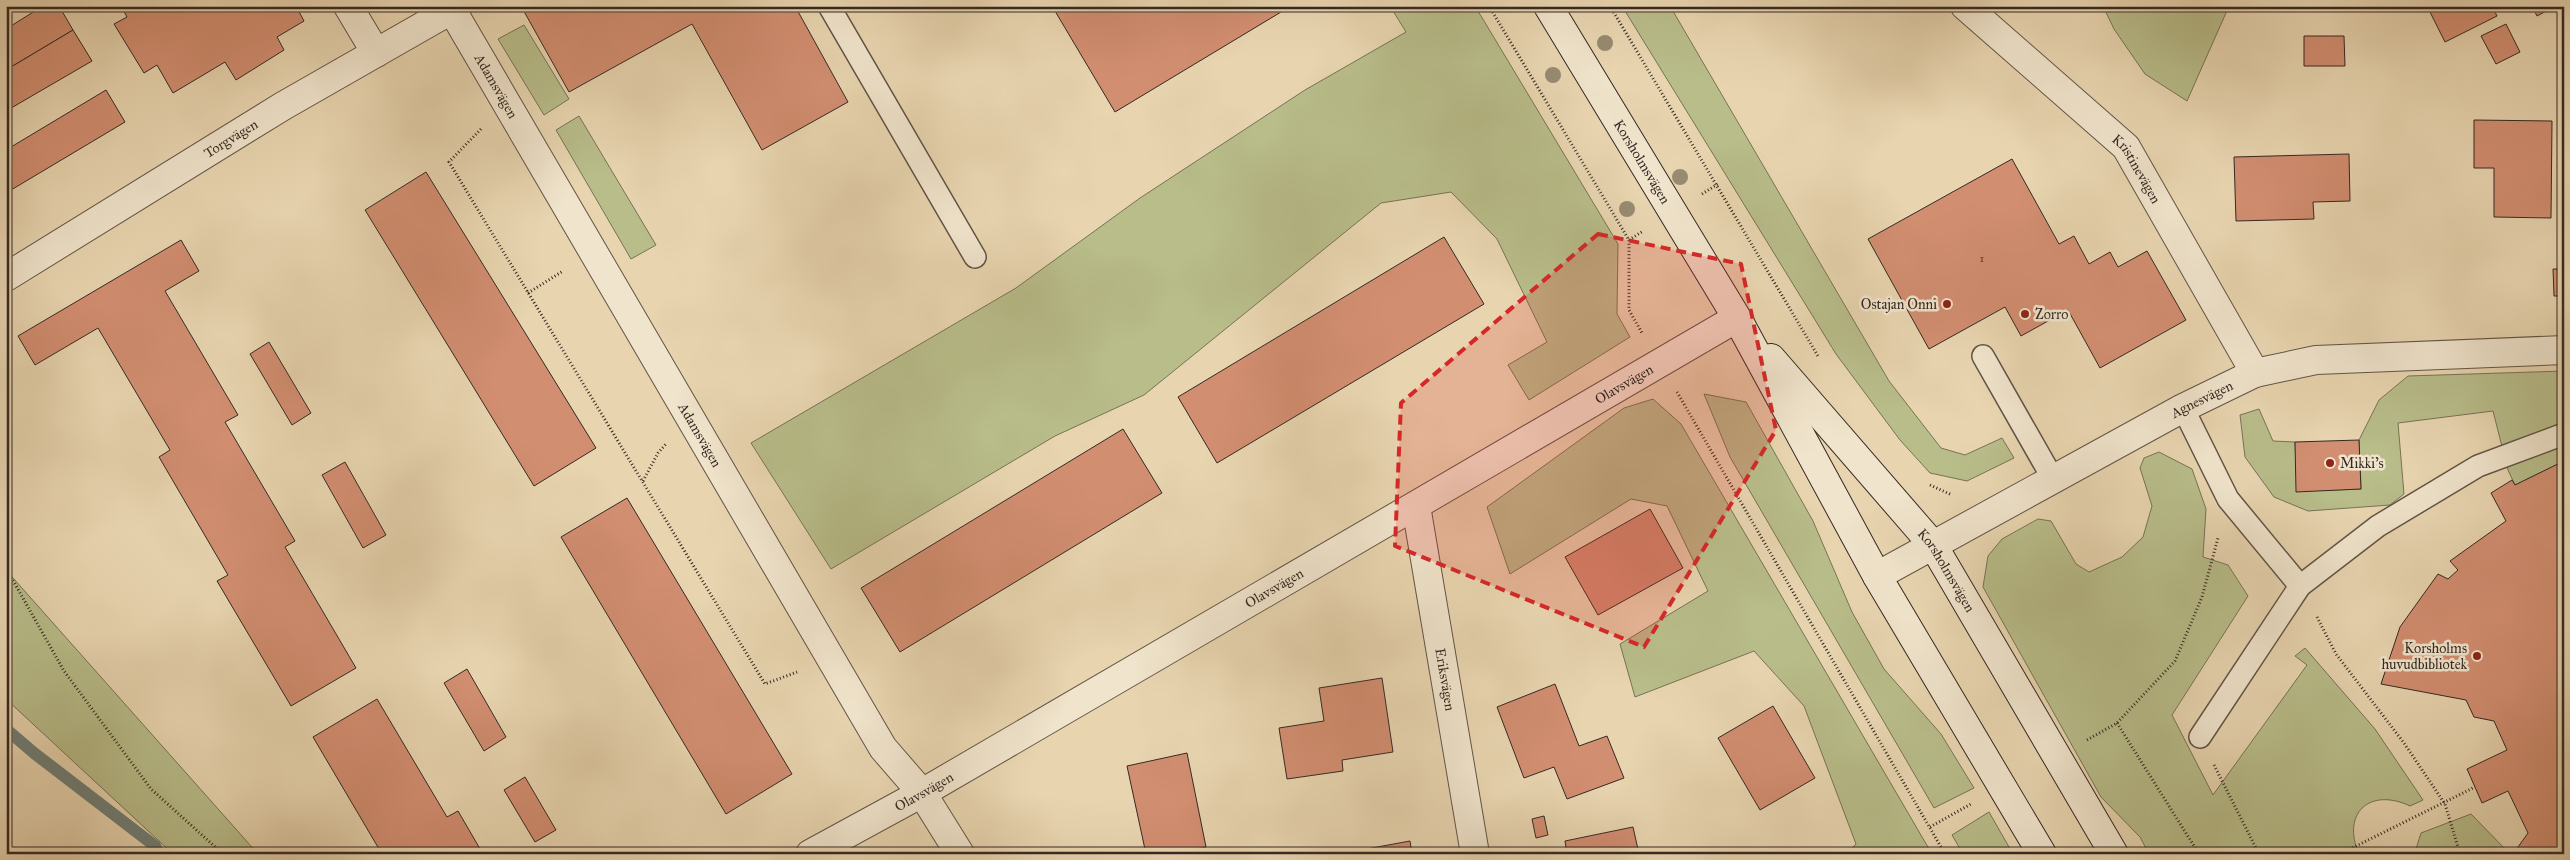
<svg xmlns="http://www.w3.org/2000/svg" width="2570" height="860" font-family="'IM FELL Great Primer',serif">
  <rect width="100%" height="100%" fill="#e8d5b0"/>
  <filter id="stains"><feTurbulence type="fractalNoise" baseFrequency=".004" numOctaves="4"/><feColorMatrix values="0 0 0 0 .2 0 0 0 0 .09 0 0 0 0 .02 0 0 0 .5 -.17"/></filter>
  <radialGradient id="worn" r=".72"><stop offset=".6" stop-color="#630" stop-opacity="0"/><stop offset="1" stop-color="#630" stop-opacity=".3"/></radialGradient>
  <g fill="#b8bd8a" stroke="#767356">
    <path d="M1390 6H1475L1618 244 1617 314 1630 337 1529 400 1508 365 1547 342 1497 239 1451 192 1381 203 1144 395 1055 436 831 569 751 443 1016 288 1140 198 1305 90 1406 32Z"/>
    <path d="M1622 6H1670L1889 381 1941 448 1965 455 2002 438 2014 458 1967 481 1930 473 1900 440 1836 354Z"/>
    <path d="M2103 6H2229L2187 101 2145 74 2114 29Z"/>
    <path d="M524 25 569 99 544 115 498 39Z"/>
    <path d="M579 116 656 245 631 259 556 130Z"/>
    <path d="M2564 371V461L2515 485 2508 470 2493 411 2398 423 2404 494 2390 505 2308 511 2274 497 2245 457 2240 415 2259 409 2273 441 2295 442 2297 491 2361 489 2359 440 2379 400 2408 376Z"/>
    <path d="M1704 394 1746 402 1813 521 1852 612 1884 669 1941 734 1974 788 1934 808 1730 457Z"/>
    <path d="M1653 399 1681 424 1932 854H1846L1856 844 1804 706 1754 651 1635 697 1620 644 1708 591 1667 506 1631 499 1510 574 1487 507 1624 408Z"/>
    <path d="M2159 452 2192 469 2206 509 2203 557 2228 565 2248 596 2172 715 2213 795 2307 665 2295 656 2305 648 2375 729 2423 800 2410 806C2370 787 2341 813 2359 854H2149L2140 837 2101 797 1983 587 1988 556 2002 539 2038 519 2051 521 2076 564 2089 572 2122 557 2143 537 2152 506 2140 468 2144 458Z"/>
    <path d="M6 570 258 854H173L6 699Z"/>
    <path d="M1989 812 2013 854H1963L1952 835Z"/>
    <path d="M2471 814 2510 854H2412L2416 849 2421 833Z"/>
  </g>
  <g fill="none" stroke-linecap="round" stroke-linejoin="round">
    <path stroke="#707f78" stroke-width="12" d="M6 729 34 753 155 846 159 854"/>
  </g>
  <g fill="#d28e71" stroke="#352923">
    <path d="M43 6H59L73 30 6 70V29Z"/>
    <path d="M121 6H296L304 21 277 37 284 50 236 80 225 62 173 93 157 65 144 73 114 24 127 17Z"/>
    <path d="M521 6H795L848 102 762 150 692 24 569 92Z"/>
    <path d="M1052 6H1285L1286 9 1115 112Z"/>
    <path d="M2427 6H2492L2497 16 2445 42Z"/>
    <path d="M2532 6H2556L2537 16Z"/>
    <path d="M2506 24 2520 52 2496 64 2481 36Z"/>
    <path d="M73 30 92 61 6 111V70Z"/>
    <path d="M2304 36H2344L2345 66H2304Z"/>
    <path d="M106 90 125 122 6 193V150Z"/>
    <path d="M2474 120 2552 121 2551 218 2494 217V168H2474Z"/>
    <path d="M2349 154 2350 201 2313 202 2314 219 2236 221 2234 157Z"/>
    <path d="M2012 159 2059 244 2074 236 2089 264 2110 252 2118 267 2147 251 2186 320 2100 368 2068 310 2021 336 2005 307 1929 349 1868 239Z"/>
    <path d="M426 172 596 448 534 486 365 210Z"/>
    <path d="M1444 237 1484 304 1217 463 1178 397Z"/>
    <path d="M181 240 199 271 165 291 238 415 225 422 295 541 285 547 356 668 291 706 217 581 228 575 159 457 170 450 98 328 35 365 18 336Z"/>
    <path d="M2553 269H2564V296H2554Z"/>
    <path d="M269 342 311 413 292 425 250 354Z"/>
    <path d="M1123 429 1162 493 900 652 861 588Z"/>
    <path d="M2359 440 2361 489 2296 492 2295 442Z"/>
    <path d="M2564 461V854H2513L2528 833 2508 791 2482 803 2467 769 2507 750 2494 721 2474 717 2466 700 2381 684 2400 627 2438 574 2448 579 2458 570 2450 561 2506 521 2491 493 2512 480 2515 485Z"/>
    <path d="M345 462 386 535 363 548 322 475Z"/>
    <path d="M627 498 792 774 726 814 561 537Z"/>
    <path d="M1650 509 1683 568 1598 615 1565 557Z"/>
    <path d="M467 669 506 737 484 751 444 683Z"/>
    <path d="M1382 678 1393 752 1342 760 1343 771 1287 779 1279 728 1324 721 1319 688Z"/>
    <path d="M1555 684 1579 746 1607 736 1624 778 1567 799 1554 767 1524 778 1497 707Z"/>
    <path d="M377 699 447 817 458 811 483 854H382L313 737Z"/>
    <path d="M1773 706 1815 778 1760 810 1718 738Z"/>
    <path d="M1187 753 1206 847 1174 854H1146L1127 766Z"/>
    <path d="M525 777 556 830 535 842 504 790Z"/>
    <path d="M1544 816 1548 835 1536 838 1532 819Z"/>
    <path d="M1633 827 1639 854H1567L1565 841Z"/>
    <path d="M1410 841 1412 854H1350V852Z"/>
  </g>
  <g fill="none" stroke-linecap="round" stroke-linejoin="round">
    <defs>
      <g id="lane">
        <path d="M829 6 975 257"/>
        <path d="M1983 356 2053 479"/>
        <path d="M2183 408 2228 499 2300 586"/>
        <path d="M2200 737 2300 586 2378 526 2478 466 2564 434"/>
      </g>
      <g id="street">
        <path d="M348 6 376 53"/>
        <path id="s1" d="M1965 6 2126 147 2255 373"/>
        <path id="s2" d="M452 10 883 748 922 793 960 854"/>
        <path id="s3" d="M6 277 283 106 458 6"/>
        <path id="s4" d="M1416 506 1475 854"/>
        <path id="s5" d="M1877 576 2183 408 2255 373 2316 360 2564 350"/>
        <path id="s6" d="M810 854 922 793 1737 318"/>
      </g>
      <g id="secondary">
        <path id="s7" d="M1548 6 1737 318 1877 576 2042 854"/>
        <path id="s8" d="M1771 358 1933 545 2114 854"/>
      </g>
    </defs>
    <use href="#lane" stroke="#625446" stroke-width="24"/>
    <use href="#street" stroke="#625446" stroke-width="30"/>
    <use href="#secondary" stroke="#352923" stroke-width="30"/>
    <g stroke="#352923" stroke-width="3" stroke-dasharray="1 2.5" stroke-linecap="butt">
      <path d="M1489 6 1629 240V310L1642 333"/>
      <path d="M1610 6 1818 356"/>
      <path d="M1322 11 1375 6"/>
      <path d="M481 129 449 162 765 684 797 672"/>
      <path d="M1702 194 1718 184"/>
      <path d="M1629 240 1643 231"/>
      <path d="M528 293 563 271"/>
      <path d="M1677 392 1945 854"/>
      <path d="M643 481 658 453 666 444"/>
      <path d="M1930 485 1952 495"/>
      <path d="M6 568 64 671 151 789 223 854"/>
      <path d="M2317 617 2336 654 2404 743 2445 804 2460 854"/>
      <path d="M2117 723 2199 854"/>
      <path d="M2087 740 2117 723 2175 661 2202 597 2218 538"/>
      <path d="M2214 765 2259 854"/>
      <path d="M1930 827 1971 804"/>
      <path d="M2340 854 2475 787"/>
    </g>
    <use href="#lane" stroke="#f0e4cc" stroke-width="21"/>
    <use href="#street" stroke="#f0e4cc" stroke-width="28"/>
    <use href="#secondary" stroke="#f0e4cc" stroke-width="28"/>
  </g>
  <g fill="#988b71">
    <circle cx="1605" cy="43" r="8"/>
    <circle cx="1553" cy="75" r="8"/>
    <circle cx="1680" cy="177" r="8"/>
    <circle cx="1627" cy="209" r="8"/>
  </g>
  <path fill="#d62828" fill-opacity="0.2" stroke="#d62828" stroke-width="4" stroke-dasharray="10 6" stroke-linejoin="round" d="M1598 234 1741 264 1776 430 1644 647 1395 546 1401 403Z"/>
  <g fill="#8f2418" stroke="#f0e4cc" stroke-width="2">
    <circle cx="1947" cy="304" r="5"/>
    <circle cx="2025" cy="314" r="5"/>
    <circle cx="2330" cy="463" r="5"/>
    <circle cx="2477" cy="656" r="5"/>
  </g>
  <g text-anchor="middle" stroke-width="5" stroke-linejoin="round" paint-order="stroke">
    <g font-size="11" fill="#5c4236">
      <text x="1982" y="262">1</text>
    </g>
    <g font-size="14" fill="#352923" stroke="#f0e4cc">
      <text dy="5" stroke="none"><textPath href="#s2" startOffset="88">Adamsvägen</textPath></text>
      <text dy="5" stroke="none"><textPath href="#s3" startOffset="264">Torgvägen</textPath></text>
      <text dy="5" stroke="none"><textPath href="#s7" startOffset="182">Korsholmsvägen</textPath></text>
      <text dy="5" stroke="none"><textPath href="#s1" startOffset="238">Kristinevägen</textPath></text>
      <text dy="5" stroke="none"><textPath href="#s6" startOffset="940">Olavsvägen</textPath></text>
      <text dy="5" stroke="none"><textPath href="#s5" startOffset="370">Agnesvägen</textPath></text>
      <text dy="5" stroke="none"><textPath href="#s2" startOffset="492">Adamsvägen</textPath></text>
      <text dy="5" stroke="none"><textPath href="#s8" startOffset="276">Korsholmsvägen</textPath></text>
      <text dy="5" stroke="none"><textPath href="#s6" startOffset="535">Olavsvägen</textPath></text>
      <text dy="5" stroke="none"><textPath href="#s4" startOffset="176">Eriksvägen</textPath></text>
      <text dy="5" stroke="none"><textPath href="#s6" startOffset="130">Olavsvägen</textPath></text>
    </g>
    <g font-size="14" fill="#352923" stroke="#f0e4cc" text-anchor="end">
      <text x="1937" y="309">Ostajan Onni</text>
      <text x="2035" y="319" text-anchor="start">Zorro</text>
      <text x="2340" y="468" text-anchor="start">Mikki's</text>
      <text x="2467" y="653">Korsholms<tspan x="2467" dy="16">huvudbibliotek</tspan></text>
    </g>
  </g>
  <rect width="2570" height="860" fill="none" stroke="#e8d5b0" stroke-width="25"/>
  <rect x="8" y="8" width="2555" height="845" fill="none" stroke="#352923" stroke-width="2.5"/>
  <rect x="12" y="12" width="2545" height="835" fill="none" stroke="#352923"/>
  <rect width="100%" height="100%" filter="url(#stains)"/>
  <rect width="100%" height="100%" fill="url(#worn)"/>
</svg>
